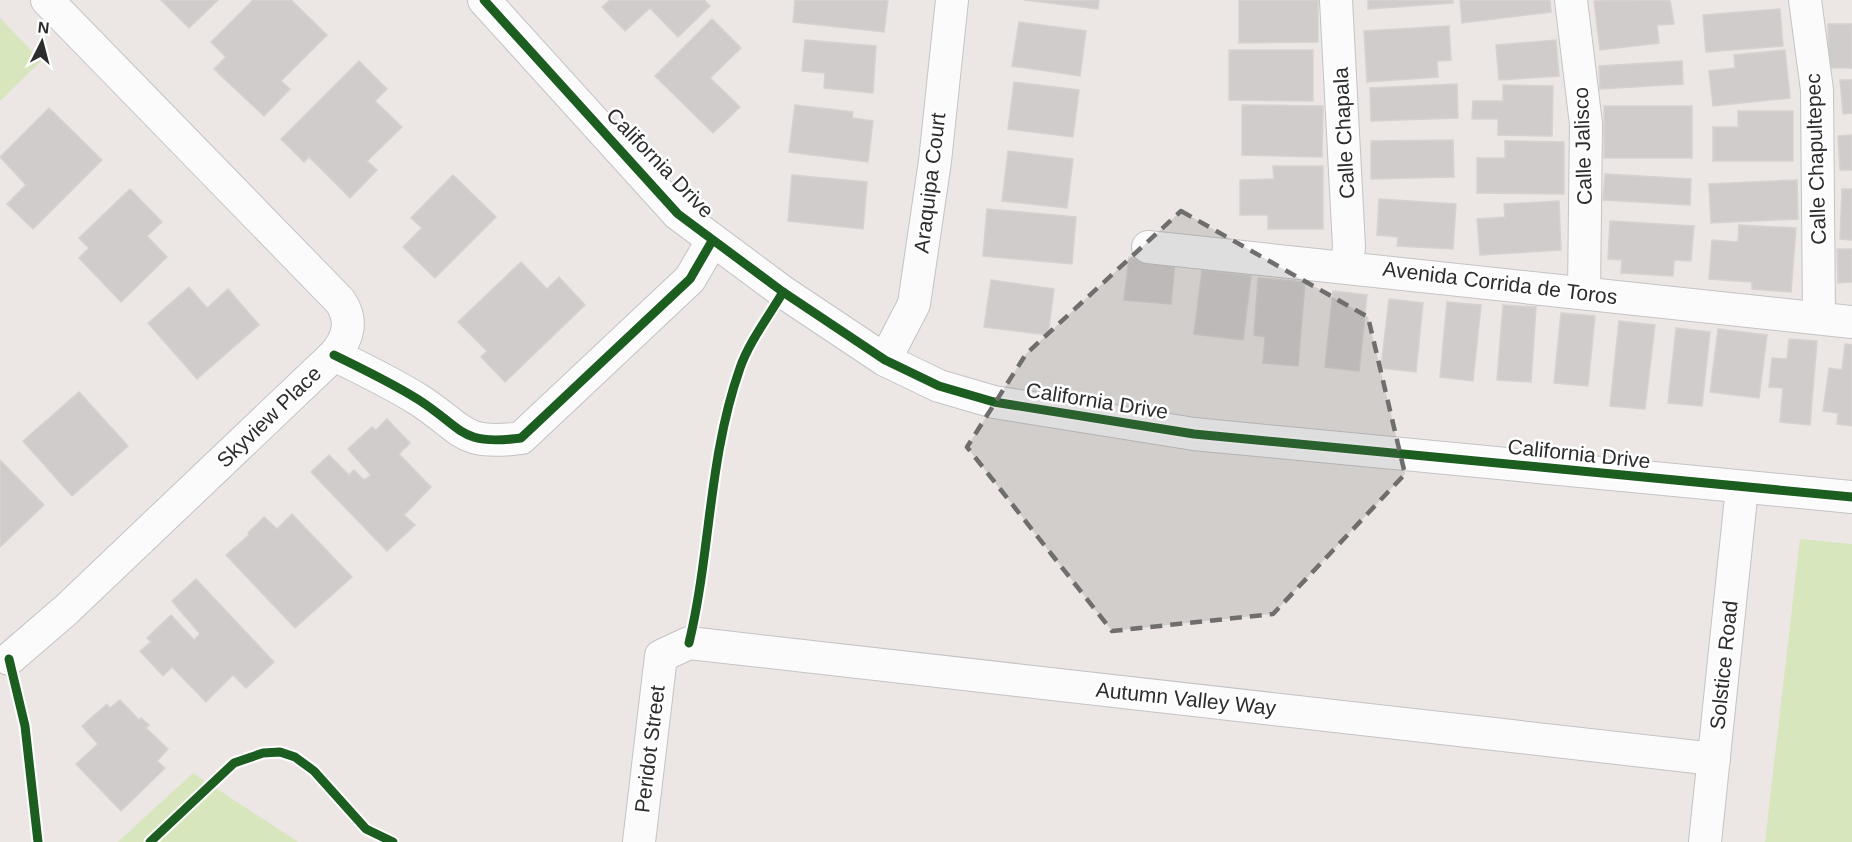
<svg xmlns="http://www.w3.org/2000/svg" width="1852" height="842" font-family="Helvetica,sans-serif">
  <rect width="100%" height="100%" fill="#ece6e4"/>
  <g fill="#d7e6bc">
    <path d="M0 18 41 61 0 101Z"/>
    <path d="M1800 539 1852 544V842H1765Z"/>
    <path d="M193 773 298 842H118Z"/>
  </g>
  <g fill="#d0cccb" stroke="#d6d2d0" stroke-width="1.5">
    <path d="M161 0H218L189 28Z"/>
    <path d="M253 0H291L327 35 281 81 290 89 264 116 214 69 226 57 211 42Z"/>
    <path d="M610 0H704L710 6 678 37 650 8 625 31 602 7Z"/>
    <path d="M795 0H888L884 32 793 22Z"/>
    <path d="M1024 0H1099L1098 9Z"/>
    <path d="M1239 0H1318V42L1239 43Z"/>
    <path d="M1368 0H1453V3L1368 9Z"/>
    <path d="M1460 0H1550L1551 12 1462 23Z"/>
    <path d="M1670 0 1674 24 1657 25 1659 43 1600 50 1594 1Z"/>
    <path d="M1780 9 1783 46 1706 52 1703 15Z"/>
    <path d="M712 19 741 48 710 78 740 107 713 133 655 76Z"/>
    <path d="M1019 22 1086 31 1080 76 1012 66Z"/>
    <path d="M1828 24H1852V68H1829Z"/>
    <path d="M1449 26 1451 60 1437 61 1438 77 1367 82 1364 31Z"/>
    <path d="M805 40 876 46 873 93 824 88 825 73 802 71Z"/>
    <path d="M1556 40 1559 76 1499 80 1496 45Z"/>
    <path d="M1229 50H1313V101L1229 100Z"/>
    <path d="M1785 50 1790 98 1713 106 1709 71 1735 68 1734 55Z"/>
    <path d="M359 61 387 89 375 101 402 127 367 161 377 170 350 198 309 157 304 162 281 139Z"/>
    <path d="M1682 61 1683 84 1600 89 1599 66Z"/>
    <path d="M1840 80H1852V113L1843 114Z"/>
    <path d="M1014 82 1079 90 1073 137 1008 129Z"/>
    <path d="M1457 84 1458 118 1371 121 1370 88Z"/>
    <path d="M1503 85 1553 86 1552 136 1498 135V119H1472L1473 101H1503Z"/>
    <path d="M795 105 853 112 852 118 873 121 868 162 789 152Z"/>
    <path d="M1242 105 1323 106 1322 157 1242 155Z"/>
    <rect x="1604" y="106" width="88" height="52"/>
    <path d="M49 108 102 160 33 229 7 204 26 185 0 157Z"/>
    <path d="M1738 111H1793V161H1713V127H1738Z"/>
    <path d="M1852 135V170H1840L1838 136Z"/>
    <path d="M1453 140 1454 177 1371 179V141Z"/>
    <path d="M1505 141 1564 142V194L1477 193V158H1505Z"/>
    <path d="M1008 151 1073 159 1067 208 1002 201Z"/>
    <path d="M1273 166H1323V229H1268V215H1240V180L1274 179Z"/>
    <path d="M1605 174 1691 179 1690 205 1603 200Z"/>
    <path d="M453 175 496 217 435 278 403 247 422 228 411 218Z"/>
    <path d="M792 175 867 182 863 229 788 221Z"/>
    <path d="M1797 180 1798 219 1711 223 1709 184Z"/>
    <path d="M130 189 162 222 147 236 167 257 121 302 79 258 89 248 79 238Z"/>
    <path d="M1842 189H1852V240L1840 239Z"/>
    <path d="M1379 199 1456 204 1453 249 1397 246 1398 237 1377 235Z"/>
    <path d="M1559 201 1561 250 1480 255 1477 219 1505 217 1504 204Z"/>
    <path d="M987 209 1076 217 1072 264 983 256Z"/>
    <path d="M1610 221 1694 226 1691 261 1674 260 1673 276 1621 273 1622 260 1608 259Z"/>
    <path d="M1739 225 1796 228 1791 292 1752 289V282L1709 279 1712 240 1738 242Z"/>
    <path d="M1837 249H1852V282L1838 283Z"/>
    <path d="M1129 257 1175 262 1171 304 1124 300Z"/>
    <path d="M521 262 547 289 559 277 585 305 505 382 481 357 487 351 458 322Z"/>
    <path d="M1202 270 1251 276 1243 340 1194 334Z"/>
    <path d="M1258 278 1305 282 1298 366 1263 363 1265 337 1254 335Z"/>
    <path d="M991 280 1054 289 1048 335 984 327Z"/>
    <path d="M189 287 207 308 228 289 259 325 197 379 148 323Z"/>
    <path d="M1333 291 1367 295 1359 371 1325 367Z"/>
    <path d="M1389 299 1423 303 1416 372 1381 368Z"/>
    <path d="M1447 302 1481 305 1473 381 1440 377Z"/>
    <path d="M1503 305 1536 307 1531 382 1497 380Z"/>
    <path d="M1561 313 1595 316 1588 386 1554 383Z"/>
    <path d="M1619 321 1655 325 1645 409 1610 406Z"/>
    <path d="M1676 328 1710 332 1702 406 1668 403Z"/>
    <path d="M1718 329 1767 335 1759 398 1710 392Z"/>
    <path d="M1789 339 1817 341 1810 425 1780 422 1783 388 1769 387 1772 358 1787 359Z"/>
    <path d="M1845 344 1852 345V426L1837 424 1838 413 1823 411 1829 368 1842 370Z"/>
    <path d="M79 392 128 446 72 496 23 441Z"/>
    <path d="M387 419 410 443 399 454 431 487 404 515 415 525 387 551 311 472 329 455 349 475 354 470 364 480 371 475 348 449 372 427 376 430Z"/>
    <path d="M0 460 44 505 0 547Z"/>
    <path d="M292 514 352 577 295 628 226 555 249 535 248 533 264 517 277 529Z"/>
    <path d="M196 579 274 662 246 688 233 675 206 702 172 667 163 676 140 651 151 642 147 638 171 615 194 640 200 634 172 601Z"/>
    <path d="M120 700 139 720 141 718 149 725 146 728 168 749 157 761 165 768 121 811 76 764 98 744 82 726 107 704 110 708Z"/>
  </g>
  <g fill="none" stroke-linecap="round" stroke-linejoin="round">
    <defs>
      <g id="minor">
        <path d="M484 0 678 214 783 292 885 360 939 386 994 402 1194 434 1852 497"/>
        <path d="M1336 0 1349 247 1347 266"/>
        <path d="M1571 0 1586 124 1584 293"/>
        <path d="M1805 0 1817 90 1819 318"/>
        <path d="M1148 247 1852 322"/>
        <path d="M334 355C363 369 392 383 419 400 464 429 460 446 521 438L690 279 712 241"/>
        <path d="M885 360 914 304 935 161 952 0"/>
        <path d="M9 659 66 610 334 355C349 338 353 320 340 301L47 0"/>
        <path d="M639 842 661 656 689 643 1714 759"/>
        <path d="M1705 842 1742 488"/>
      </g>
    </defs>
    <use href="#minor" stroke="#c5c3c4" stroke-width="34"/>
    <use href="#minor" stroke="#fcfbfb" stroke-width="32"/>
    <defs>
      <g id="cycleway">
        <path d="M484 0 678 214 783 292 885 360 939 386 994 402 1194 434 1852 497"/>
        <path d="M334 355C363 369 392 383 419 400 464 429 460 446 521 438L690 279 712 241"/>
        <path d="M689 643C711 551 708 459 740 368 749 342 769 316 783 292"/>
        <path d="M9 659 25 726 38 842"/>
        <path d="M150 842 234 763 263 753 280 752 295 757 314 771 366 829 393 842"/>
      </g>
    </defs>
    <use href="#cycleway" stroke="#fff" stroke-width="13"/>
    <use href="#cycleway" stroke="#1b5e20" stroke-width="9"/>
  </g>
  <path fill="#706e6d" fill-opacity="0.2" stroke="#706e6d" stroke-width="4.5" stroke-dasharray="12 8" stroke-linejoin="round" d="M1181 211 1368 317 1405 474 1273 614 1112 631 967 447 1026 354Z"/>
  <g text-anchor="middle" stroke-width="5" stroke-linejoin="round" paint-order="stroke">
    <g font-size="21" fill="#2d2d2d" stroke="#fff">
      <text transform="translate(1344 133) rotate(-93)" y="7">Calle Chapala</text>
      <text transform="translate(1583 146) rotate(-92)" y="7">Calle Jalisco</text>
      <text transform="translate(1816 159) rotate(-92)" y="7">Calle Chapultepec</text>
      <text transform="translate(660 163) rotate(46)" y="7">California Drive</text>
      <text transform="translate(930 183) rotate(-83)" y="7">Araquipa Court</text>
      <text transform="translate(1500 283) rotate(7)" y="7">Avenida Corrida de Toros</text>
      <text transform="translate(1097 401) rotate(9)" y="7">California Drive</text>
      <text transform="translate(269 417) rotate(-44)" y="7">Skyview Place</text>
      <text transform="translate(1579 454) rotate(6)" y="7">California Drive</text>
      <text transform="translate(1724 665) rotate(-84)" y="7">Solstice Road</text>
      <text transform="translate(1186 699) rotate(6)" y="7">Autumn Valley Way</text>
      <text transform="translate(650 749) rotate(-83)" y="7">Peridot Street</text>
    </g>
  </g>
  <g transform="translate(42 42) rotate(6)" stroke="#ffffff" stroke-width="4.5" paint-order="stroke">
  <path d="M0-4.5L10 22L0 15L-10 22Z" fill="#2d2d2d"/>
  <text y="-9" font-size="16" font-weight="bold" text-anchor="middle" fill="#2d2d2d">N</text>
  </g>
</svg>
